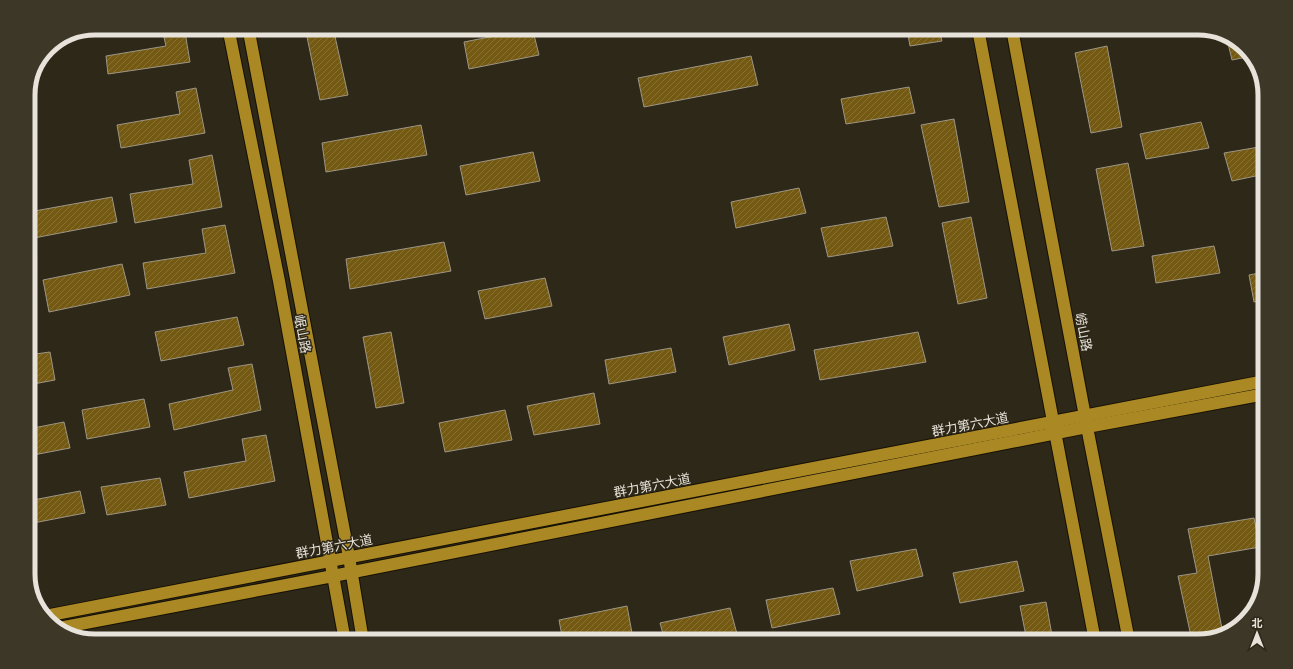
<svg xmlns="http://www.w3.org/2000/svg" width="1293" height="669" font-family="Rubik,'Noto Sans SC',sans-serif">
  <defs>
    <pattern id="building-hatch" width="6" height="6" patternUnits="userSpaceOnUse"><rect width="6" height="6" fill="#735911"/><path d="M-1 1l2-2M0 6l6-6M5 7l2-2" fill="none" stroke="#877133"/></pattern>
  </defs>
  <rect width="100%" height="100%" fill="#2e2819"/>
  <g fill="url(#building-hatch)" stroke="#9e9685">
    <path d="M907 29H939L942 41 910 46Z"/>
    <path d="M520 31H533L539 55 469 69 464 42Z"/>
    <path d="M185 32 190 62 108 74 106 56 166 46 163 33Z"/>
    <path d="M306 32H334L348 95 320 100Z"/>
    <path d="M1226 35H1228L1252 56 1232 60Z"/>
    <path d="M1107 46 1122 127 1091 133 1075 53Z"/>
    <path d="M751 56 758 85 644 107 638 78Z"/>
    <path d="M909 87 915 113 846 124 841 99Z"/>
    <path d="M196 88 205 133 121 148 117 125 180 114 176 92Z"/>
    <path d="M954 119 969 202 939 207 921 125Z"/>
    <path d="M1201 122 1209 148 1146 159 1140 134Z"/>
    <path d="M421 125 427 155 326 172 322 143Z"/>
    <path d="M1265 146V174L1232 181 1224 153Z"/>
    <path d="M533 152 540 181 466 195 460 166Z"/>
    <path d="M212 155 222 207 135 223 130 194 193 184 189 160Z"/>
    <path d="M1128 163 1144 246 1112 251 1096 169Z"/>
    <path d="M799 188 806 213 736 228 731 202Z"/>
    <path d="M112 197 117 222 34 238 29 212Z"/>
    <path d="M886 217 893 246 828 257 821 228Z"/>
    <path d="M971 217 987 298 958 304 942 223Z"/>
    <path d="M225 225 235 273 147 289 143 263 206 253 202 229Z"/>
    <path d="M444 242 451 271 350 289 346 259Z"/>
    <path d="M1214 246 1220 273 1156 283 1152 256Z"/>
    <path d="M122 264 130 295 49 312 43 280Z"/>
    <path d="M1265 272V300L1254 302 1249 275Z"/>
    <path d="M545 278 552 306 485 319 478 291Z"/>
    <path d="M237 317 244 345 161 361 155 332Z"/>
    <path d="M789 324 795 350 729 365 723 337Z"/>
    <path d="M391 332 404 403 376 408 363 337Z"/>
    <path d="M918 332 926 362 820 380 814 350Z"/>
    <path d="M671 348 676 372 609 384 605 360Z"/>
    <path d="M50 352 55 380 28 385V355Z"/>
    <path d="M252 364 261 410 174 430 169 404 233 390 228 368Z"/>
    <path d="M594 393 600 424 534 435 527 406Z"/>
    <path d="M144 399 150 427 87 439 82 410Z"/>
    <path d="M505 410 512 440 445 452 439 423Z"/>
    <path d="M64 422 70 448 28 456V429Z"/>
    <path d="M266 435 275 481 189 498 184 472 246 461 242 439Z"/>
    <path d="M160 478 166 505 107 515 101 487Z"/>
    <path d="M80 491 85 513 28 524V501Z"/>
    <path d="M1254 518 1260 547 1208 556 1223 634 1198 641H1192L1178 576 1197 573 1188 529Z"/>
    <path d="M916 549 923 576 857 591 850 561Z"/>
    <path d="M1017 561 1024 591 960 603 953 573Z"/>
    <path d="M833 588 840 614 772 628 766 600Z"/>
    <path d="M1046 602 1053 641H1027L1020 606Z"/>
    <path d="M627 606 632 633 589 641H563L559 620Z"/>
    <path d="M730 608 737 634 706 641H665L660 623Z"/>
  </g>
  <g fill="none" stroke-linecap="round" stroke-linejoin="round">
    <defs>
      <g id="major">
        <path d="M978 29 1095 641"/>
        <path d="M1012 29 1087 427 1129 641"/>
        <path d="M229 32 279 281 345 641"/>
        <path d="M249 32 349 557 363 641"/>
        <path d="M45 616 1265 381"/>
        <path d="M59 628 333 576 1087 427 1265 394"/>
      </g>
    </defs>
    <use href="#major" stroke="#161004" stroke-width="14"/>
    <use href="#major" stroke="#aa8925" stroke-width="12"/>
  </g>
  <g text-anchor="middle" stroke-width="3" stroke-linejoin="round" paint-order="stroke">
    <g font-size="13" fill="#e8e3da" stroke="#2e2819">
      <text transform="translate(1084 332) rotate(79)" y="5">崂山路</text>
      <text transform="translate(303 334) rotate(79)" y="5">岷山路</text>
      <text transform="translate(970 424) rotate(-11)" y="5">群力第六大道</text>
      <text transform="translate(652 485) rotate(-11)" y="5">群力第六大道</text>
      <text transform="translate(334 546) rotate(-11)" y="5">群力第六大道</text>
    </g>
  </g>
  <path d="M0 0H1293V669H0ZM95 35H1198A60 60 0 0 1 1258 95V574A60 60 0 0 1 1198 634H95A60 60 0 0 1 35 574V95A60 60 0 0 1 95 35Z" fill="#3d3728" fill-rule="evenodd"/>
  <path fill="none" stroke="#e8e3da" stroke-width="5" d="M95 35H1198A60 60 0 0 1 1258 95V574A60 60 0 0 1 1198 634H95A60 60 0 0 1 35 574V95A60 60 0 0 1 95 35Z"/>
  <g transform="translate(1257 633)" stroke="#2e2819" stroke-width="3" paint-order="stroke">
  <path d="M0-3L7 15L0 10L-7 15Z" fill="#e8e3da"/>
  <text y="-6" font-size="11" font-weight="bold" text-anchor="middle" fill="#e8e3da">北</text>
  </g>
</svg>
